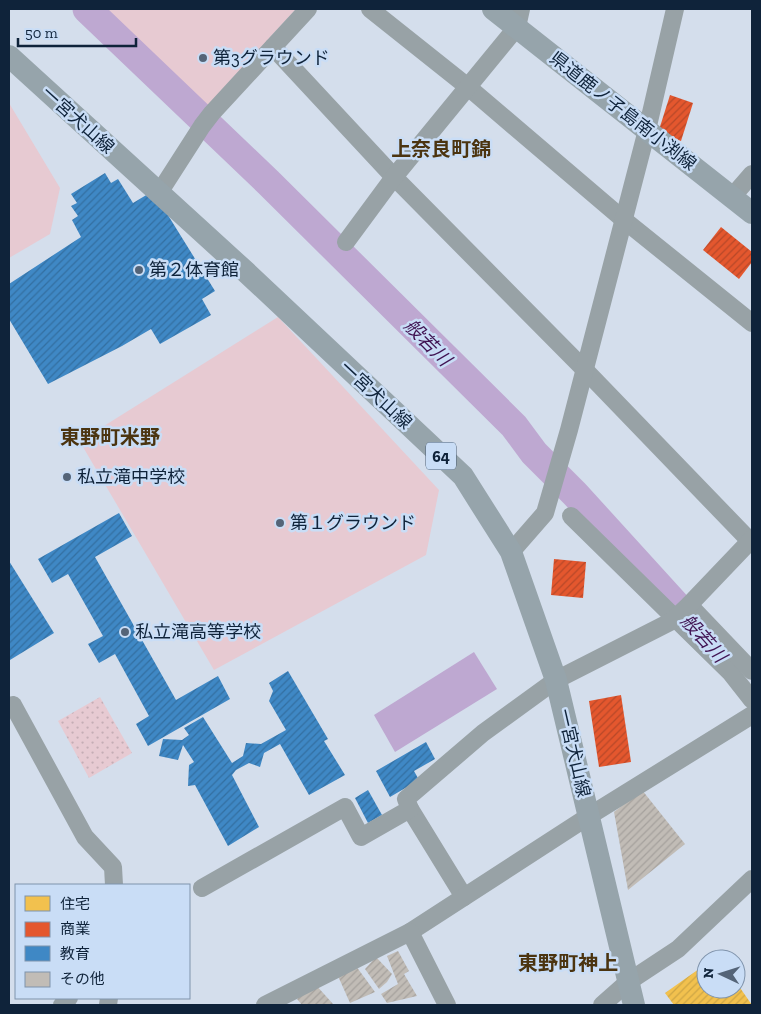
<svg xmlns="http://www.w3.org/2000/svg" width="761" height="1014" font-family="'Zilla Slab','Noto Sans JP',serif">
  <defs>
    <pattern id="grass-dots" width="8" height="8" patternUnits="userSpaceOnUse" patternTransform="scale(1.25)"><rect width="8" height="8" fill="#e7cad2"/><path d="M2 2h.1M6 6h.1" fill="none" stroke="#c5adb5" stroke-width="1.8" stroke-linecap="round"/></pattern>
    <pattern id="homes-hatch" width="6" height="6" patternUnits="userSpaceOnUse" patternTransform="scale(1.25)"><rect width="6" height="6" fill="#f2c14e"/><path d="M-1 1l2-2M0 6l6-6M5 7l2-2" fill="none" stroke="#cea645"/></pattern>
    <pattern id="shops-hatch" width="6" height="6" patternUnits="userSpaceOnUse" patternTransform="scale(1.25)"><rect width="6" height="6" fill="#e4572e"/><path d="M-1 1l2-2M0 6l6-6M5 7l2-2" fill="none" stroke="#b74828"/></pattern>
    <pattern id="schools-hatch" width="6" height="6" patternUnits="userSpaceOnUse" patternTransform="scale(1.25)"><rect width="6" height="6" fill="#3f88c5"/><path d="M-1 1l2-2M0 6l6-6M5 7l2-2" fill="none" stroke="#336fa1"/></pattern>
    <pattern id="building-hatch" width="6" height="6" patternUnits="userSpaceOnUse" patternTransform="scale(1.25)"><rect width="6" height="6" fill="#c1bcb6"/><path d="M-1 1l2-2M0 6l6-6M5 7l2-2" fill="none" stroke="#a5a19d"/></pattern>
  </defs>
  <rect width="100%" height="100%" fill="#d4deec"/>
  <path fill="url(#grass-dots)" d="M100 697 132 753 89 778 58 721Z"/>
  <g fill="#e7cad2">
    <path d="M106 9H296L205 108Z"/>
    <path d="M9 103 60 188 50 234 9 258Z"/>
    <path d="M278 317 439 490 426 555 214 670 83 447 88 436Z"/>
  </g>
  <path fill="#bea8d1" d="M474 652 497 689 395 752 374 715Z"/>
  <path fill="url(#homes-hatch)" d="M706 964V989H736V982L752 1005H674L665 993Z"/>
  <g fill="url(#shops-hatch)">
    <path d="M670 95 693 103 681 141 658 133Z"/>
    <path d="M721 227 752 252V262L739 279 703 250Z"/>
    <path d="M554 559 586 562 583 598 551 595Z"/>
    <path d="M621 695 631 762 599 767 589 701Z"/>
  </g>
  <g fill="url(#schools-hatch)">
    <path d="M105 173 111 183 118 179 133 203 153 191 215 291 202 299 211 315 160 344 151 329 122 346 48 384 9 319V284L81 237 72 220 78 216 71 206 77 203 71 194Z"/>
    <path d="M119 513 132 536 95 557 176 700 218 676 230 699 148 746 136 724 149 716 115 654 99 663 88 644 103 636 68 574 52 583 38 559Z"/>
    <path d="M9 561 54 633 10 660 9 659Z"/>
    <path d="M288 671 328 739 324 741 345 775 309 795 280 744 264 753 260 767 249 763 236 770 232 775 259 827 228 846 195 785 188 786 189 765 194 762 183 745 178 760 159 756 163 739 182 740 189 735 184 728 203 717 232 763 243 756 246 743 261 744 286 730 269 701 273 691 269 683Z"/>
    <path d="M426 742 435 759 414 771 419 780 390 797 376 771Z"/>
    <path d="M368 790 382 815 368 823 355 798Z"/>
  </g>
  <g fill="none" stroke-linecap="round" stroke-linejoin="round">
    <path stroke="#bea8d1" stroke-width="29" d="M87 9 268 182 514 426 534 453 575 494 716 649"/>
  </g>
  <g fill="url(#building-hatch)">
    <path d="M642 790 685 844 628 890 614 812Z"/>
    <path d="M398 951 409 971 404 974 417 996 387 1003 381 994 398 984 387 956Z"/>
    <path d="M376 957 392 974 387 982 379 989 365 969Z"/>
    <path d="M356 966 375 992 350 1003 338 976Z"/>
    <path d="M315 984 334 1005H302L297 999Z"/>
  </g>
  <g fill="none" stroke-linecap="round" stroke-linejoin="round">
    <g stroke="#98a2a6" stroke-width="18">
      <path d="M370 9 468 87 624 220 752 323"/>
      <path d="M273 47 394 177 585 370 750 541"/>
      <path d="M159 193 202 126 212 113 308 9"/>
      <path d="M732 197 752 174"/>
      <path d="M346 242 394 177 517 27 521 9"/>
      <path d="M571 516 730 672 752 700"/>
      <path d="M511 552 545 513 569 430 647 130 675 9"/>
      <path d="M689 605 752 671"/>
      <path d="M9 708 13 705 85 837 113 867 114 885"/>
      <path d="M410 809 464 897"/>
      <path d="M202 888 345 807 361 837 410 809 406 799 483 733 556 680 672 621 689 605 752 539"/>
      <path d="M410 932 589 816 752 715"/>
      <path d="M62 1005 69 998"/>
      <path d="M108 1005 109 998"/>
      <path d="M265 1005 410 932 447 1005"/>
      <path d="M602 1005 628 982 678 949 752 879"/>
    </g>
    <g stroke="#96a4ab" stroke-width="22">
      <path d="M493 9 752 213"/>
      <path d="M9 56 246 272 463 476 511 552 556 680 634 1005"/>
    </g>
  </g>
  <g fill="#546478" stroke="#c9ddf6" stroke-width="2">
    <circle cx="203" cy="58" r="5"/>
    <circle cx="139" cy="270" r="5"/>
    <circle cx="67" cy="477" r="5"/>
    <circle cx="280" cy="523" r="5"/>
    <circle cx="125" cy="632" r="5"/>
  </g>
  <g text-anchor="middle" stroke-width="5" stroke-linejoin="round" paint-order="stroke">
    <rect fill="#c9ddf6" stroke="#475b72" stroke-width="1" x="426" y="442.5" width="30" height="27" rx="4"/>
    <g font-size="16" font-weight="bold" fill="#0f233a">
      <text x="441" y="462">64</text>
    </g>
    <g font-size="18" fill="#0f233a" stroke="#c9ddf6" text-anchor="start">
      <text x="213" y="64">第3グラウンド</text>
      <text x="149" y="276">第２体育館</text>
      <text x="77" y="483">私立滝中学校</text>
      <text x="290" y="529">第１グラウンド</text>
      <text x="135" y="638">私立滝高等学校</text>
    </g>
    <g font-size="18" fill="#0f233a" stroke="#c9ddf6">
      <text transform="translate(623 111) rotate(38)" y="6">県道鹿ノ子島南小渕線</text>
      <text transform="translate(78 120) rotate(42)" y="6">一宮犬山線</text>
      <text transform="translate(376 395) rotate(43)" y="6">一宮犬山線</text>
      <text transform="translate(574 753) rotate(77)" y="6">一宮犬山線</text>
    </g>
    <g font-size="19" font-style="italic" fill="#401352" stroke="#c9ddf6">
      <text transform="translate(428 342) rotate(45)" y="7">般若川</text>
      <text transform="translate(704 638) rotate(48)" y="7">般若川</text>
    </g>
    <g font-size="20" font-weight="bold" fill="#4b3410" stroke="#c9ddf6">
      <text x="441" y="156">上奈良町錦</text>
      <text x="110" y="444">東野町米野</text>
      <text x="568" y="970">東野町神上</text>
    </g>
  </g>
  <rect width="761" height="1014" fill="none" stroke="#0f233a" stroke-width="20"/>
  <rect x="15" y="884" width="175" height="115" fill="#c9ddf6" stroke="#7f93ab"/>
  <rect x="25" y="896" width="25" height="15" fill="#f2c14e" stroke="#7f93ab"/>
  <text x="60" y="909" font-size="15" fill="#0f233a">住宅</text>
  <rect x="25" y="922" width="25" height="15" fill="#e4572e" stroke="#7f93ab"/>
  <text x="60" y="934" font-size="15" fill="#0f233a">商業</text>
  <rect x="25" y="946" width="25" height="15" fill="#3f88c5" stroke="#7f93ab"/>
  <text x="60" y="959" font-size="15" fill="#0f233a">教育</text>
  <rect x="25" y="972" width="25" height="15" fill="#c1bcb6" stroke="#7f93ab"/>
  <text x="60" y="984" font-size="15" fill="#0f233a">その他</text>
  <g transform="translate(721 974) rotate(274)"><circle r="24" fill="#c9ddf6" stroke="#7f93ab"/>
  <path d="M0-4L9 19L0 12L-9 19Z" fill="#546478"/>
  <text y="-8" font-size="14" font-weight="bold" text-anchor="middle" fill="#0f233a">N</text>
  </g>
  <path d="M18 38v8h118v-8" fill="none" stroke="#0f233a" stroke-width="2.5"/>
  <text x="25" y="38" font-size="15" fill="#0f233a" stroke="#c9ddf6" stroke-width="4" paint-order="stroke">50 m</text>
</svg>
